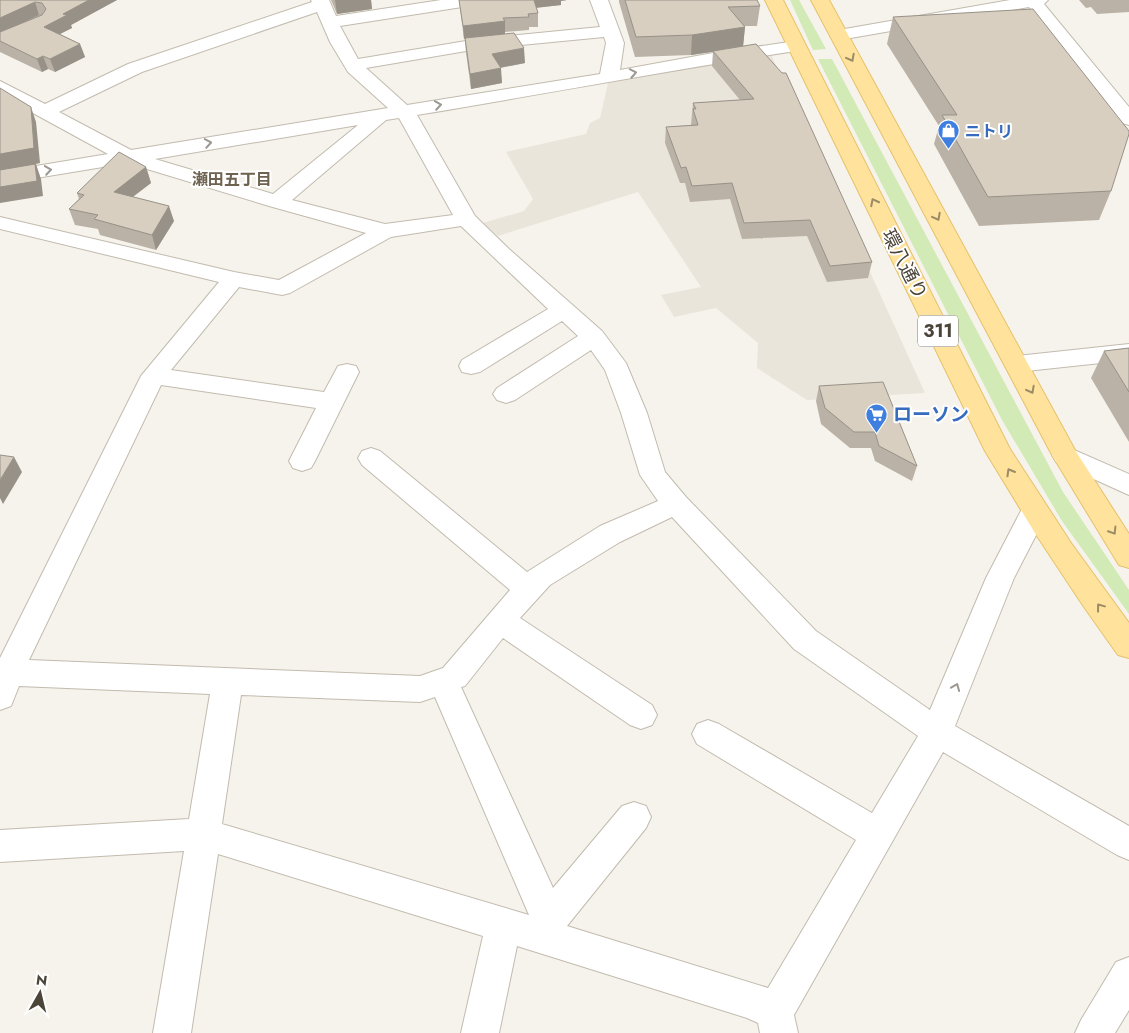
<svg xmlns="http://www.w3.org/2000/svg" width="1129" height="1033" font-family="Jost,'Noto Sans JP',sans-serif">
  <rect width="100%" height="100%" fill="#f6f3ec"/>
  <path fill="#eae5da" d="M770 52 925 393 807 400 757 368 758 343 716 308 674 317 661 295 701 287 638 192 498 236 483 223 524 211 533 199 506 152 586 134 590 123 600 118 608 83 655 71Z"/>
  <g fill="#d2eab5">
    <path d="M790 0H799L826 49 813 50Z"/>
    <path d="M818 59H832L1063 492 1129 590V614L1062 521 1002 420Z"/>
  </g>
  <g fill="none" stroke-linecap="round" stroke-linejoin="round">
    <defs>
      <g id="minor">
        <path d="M311 0H329L336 16 441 0H484L481 4 475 5 340 26 358 59 478 39 600 27 590 0H608L624 43 620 70 713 53 796 41 802 42 805 46 802 50 796 51C669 70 544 94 417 115L475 216 509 249 602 331 626 363 647 413 665 472 686 497 816 631 930 710 986 578 1024 505 1034 502 1044 505 1048 512 1014 578 955 726 1129 826V860L1117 855 943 752 794 1015 798 1033H760L758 1023 747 1018 517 946 499 1033H461L483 936 218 854 191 1033H153L184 851 0 862V830L189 819 210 694 19 686 11 706 0 710V658L141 376 219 282 0 229V217L234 272 279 280 366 233 269 206 127 163 0 184V172L108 154 0 95V81L45 104 128 64 312 2ZM317 12 330 42 348 72 388 108 131 150 59 112 142 72ZM604 37 606 43 600 74 407 105 366 68 478 49ZM399 118 453 215 385 224 292 200 386 120ZM358 125 273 194 155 159ZM461 226 548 309 462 360 459 366 462 372 471 374 480 372 562 321 578 336 497 388 493 394 497 400 506 403 515 400 591 350 605 370 621 413 640 475 658 501 600 526 527 572 380 451 371 448 362 451 358 458 362 465 510 590 443 668 420 676 29 660 161 385 316 408 289 461 293 468 302 471 311 468 315 461 359 372 356 366 347 364 338 366 324 392 171 370 239 287 282 295 290 293 391 237ZM672 517 794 649 918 736 872 813 719 724 708 720 697 724 692 734 697 744 856 840 768 988 567 926 646 828 651 817 646 806 634 802 622 806 553 888 461 687 465 686 503 638 630 725 641 729 652 725 657 715 652 705 520 618 550 585 620 542ZM241 695 420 702 435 697 529 915 222 824Z"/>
        <path d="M1010 0H1048L1044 4 1129 107V125L1122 123 1029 7 839 40 833 39 830 35 833 31 839 30Z"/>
        <path d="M1129 344V360L1017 372 1008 370 1005 364 1008 358 1017 356Z"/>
        <path d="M1065 446 1129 474V495L1056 462 1052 455 1056 448Z"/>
        <path d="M1129 957V1010L1115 1033H1075L1081 1020 1116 962Z"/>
      </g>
      <g id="major">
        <path d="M765 0H783L1010 449 1071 543 1129 623V658L1118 655 1084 607 1035 533 985 451Z"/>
        <path d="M811 0H829L1075 450 1129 534V568L1119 565 1052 455Z"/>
      </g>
    </defs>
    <use href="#minor" stroke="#c2bbae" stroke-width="2"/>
    <use href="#major" stroke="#e6c16a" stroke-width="2"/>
    <use href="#minor" fill="#fff" fill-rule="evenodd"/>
    <use href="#major" fill="#ffe39c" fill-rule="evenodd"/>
  </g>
  <g fill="#bab2a6">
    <path d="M0 0H117L71 25 72 28 60 34 80 44 85 57 55 72 48 69 42 72 0 52Z"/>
    <path d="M331 0H372H371L372 9 337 14Z"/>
    <path d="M459 0H567L561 1V5L536 8 538 13V27H529V30L505 32V34L525 63 500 68 502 83 471 89 466 53 465 39H464Z"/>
    <path d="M619 0H757L760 6 757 26H745L743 46 872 262 868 278 827 282 807 236 742 239 730 199 690 202 685 183H680L665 143 666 127 691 125 693 103 740 100 712 66 713 52 691 55 635 57 619 2Z"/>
    <path d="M1079 0H1129V12L1097 14 1091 7 1086 8Z"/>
    <path d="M893 17 1111 191 1099 220 979 226 934 144 939 126 887 44Z"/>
    <path d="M146 167 151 183 133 197 174 221 156 250 100 235 98 229 75 225 69 209 79 199 77 193Z"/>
    <path d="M1129 348V442L1091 378 1104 351Z"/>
    <path d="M819 386 917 466 912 481 875 461 871 448H850L821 424 816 401Z"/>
  </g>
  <g fill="#979187">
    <path d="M89 0H117L71 25 72 28 48 40 44 27 63 14Z"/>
    <path d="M335 0H372H371L372 9 337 14Z"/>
    <path d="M533 0H567L561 1V5L533 8Z"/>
    <path d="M35 2 39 15 0 33V18Z"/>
    <path d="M505 21V34L464 39 463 26Z"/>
    <path d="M745 27 743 47 691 55 692 35Z"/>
    <path d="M80 44 85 57 55 72 50 59Z"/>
    <path d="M524 48 525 63 493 69 492 54Z"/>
    <path d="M43 56 48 69 42 72 37 59Z"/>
    <path d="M501 68 502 83 471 89 470 74Z"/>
    <path d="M31 107 36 122 40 163 36 164 41 179 43 196 0 203V154Z"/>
    <path d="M146 167 151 183 119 207 114 192Z"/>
    <path d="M169 206 174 221 156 250 152 235Z"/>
    <path d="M14 457 22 472 3 504 0 498V480Z"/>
  </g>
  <g fill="#d8cfc1" stroke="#979187">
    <path d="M0 0H89L63 14 67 15 44 27 80 44 50 59 43 56 37 59 0 41V32L42 15 46 9 42 3 35 2 0 18Z"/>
    <path d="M459 0H534L538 13 528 14 529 17 503 18 505 21 463 26Z"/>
    <path d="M625 0H757L760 6 728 7 745 27 692 35 636 37Z"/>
    <path d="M1033 9 1129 131V134L1111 191 988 197 942 115H957L893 17Z"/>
    <path d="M514 33 524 48 492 54 501 68 470 74 465 38Z"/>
    <path d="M756 44 782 73H786L872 262 830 266 810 220 744 223 732 183 692 186 686 167 681 168 666 127 698 125 693 109H696L693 103 754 99 713 51Z"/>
    <path d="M0 88 31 107 34 148 0 154Z"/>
    <path d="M119 152 146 167 114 192 169 206 152 235 94 219 98 215 69 209 84 195 77 193Z"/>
    <path d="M35 164 37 181 0 187V170Z"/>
    <path d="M1129 348V392L1104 351Z"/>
    <path d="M883 382 917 466 879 446 875 432H854L825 408 819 386Z"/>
    <path d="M0 455 14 457 0 480Z"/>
  </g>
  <defs><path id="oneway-chevron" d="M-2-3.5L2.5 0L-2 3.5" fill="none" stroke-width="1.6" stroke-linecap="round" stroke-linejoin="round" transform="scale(1.25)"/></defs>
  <g stroke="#9c8c66">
    <use href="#oneway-chevron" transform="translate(851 58) rotate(62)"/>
    <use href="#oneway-chevron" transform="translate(874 202) rotate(-117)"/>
    <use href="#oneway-chevron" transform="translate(937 217) rotate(62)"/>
    <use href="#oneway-chevron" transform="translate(1031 390) rotate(62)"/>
    <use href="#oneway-chevron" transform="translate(1010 472) rotate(-120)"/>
    <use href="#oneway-chevron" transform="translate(1113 531) rotate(58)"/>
    <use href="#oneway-chevron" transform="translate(1100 607) rotate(-127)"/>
  </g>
  <g stroke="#9c9892">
    <use href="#oneway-chevron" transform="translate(633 73) rotate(-11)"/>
    <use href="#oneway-chevron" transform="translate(438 105) rotate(-9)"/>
    <use href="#oneway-chevron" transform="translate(208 143) rotate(-10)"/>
    <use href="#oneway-chevron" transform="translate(48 170) rotate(-9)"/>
    <use href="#oneway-chevron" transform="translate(956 687) rotate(-68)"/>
  </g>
  <defs>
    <symbol id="shop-pin" viewBox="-11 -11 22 30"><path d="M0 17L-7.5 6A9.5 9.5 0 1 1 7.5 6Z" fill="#3f7fe0" stroke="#fff"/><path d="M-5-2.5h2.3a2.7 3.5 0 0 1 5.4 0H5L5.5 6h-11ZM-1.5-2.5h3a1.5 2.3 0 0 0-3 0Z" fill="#fff"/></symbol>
    <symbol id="supermarket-pin" viewBox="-11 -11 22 30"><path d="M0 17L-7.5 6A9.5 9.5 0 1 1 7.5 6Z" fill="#3f7fe0" stroke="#fff"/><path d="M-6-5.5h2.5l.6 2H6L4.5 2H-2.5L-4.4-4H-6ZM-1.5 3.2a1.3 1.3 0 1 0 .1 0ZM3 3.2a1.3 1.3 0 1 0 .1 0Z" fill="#fff"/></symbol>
  </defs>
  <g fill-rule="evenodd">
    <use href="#shop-pin" x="936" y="118" width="25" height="34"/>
    <use href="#supermarket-pin" x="864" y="402" width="25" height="34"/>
  </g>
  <g text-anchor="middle" stroke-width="4" stroke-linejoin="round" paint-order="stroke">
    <g font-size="16" font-weight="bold" fill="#366cbe" stroke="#fff" text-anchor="start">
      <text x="965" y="137">ニトリ</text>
    </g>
    <g font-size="16" font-weight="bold" fill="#6e6250" stroke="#fff">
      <text x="232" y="185">瀬田五丁目</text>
    </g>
    <rect fill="#fff" stroke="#817c74" stroke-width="1" x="918" y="315.5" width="40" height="31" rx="4"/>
    <g font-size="18" font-weight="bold" fill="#4b4439">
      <text x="938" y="337">311</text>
    </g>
    <g font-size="19" fill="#4b4439" stroke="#fff">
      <text transform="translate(905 264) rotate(63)" y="7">環八通り</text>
    </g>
    <g font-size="19" font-weight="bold" fill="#366cbe" stroke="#fff" text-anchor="start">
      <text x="893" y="421">ローソン</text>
    </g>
  </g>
  <g transform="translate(40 993) rotate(8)" stroke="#ffffff" stroke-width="4" paint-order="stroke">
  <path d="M0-4L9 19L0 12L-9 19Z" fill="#4b4439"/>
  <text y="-8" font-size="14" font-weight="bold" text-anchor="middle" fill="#4b4439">N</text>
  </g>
</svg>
